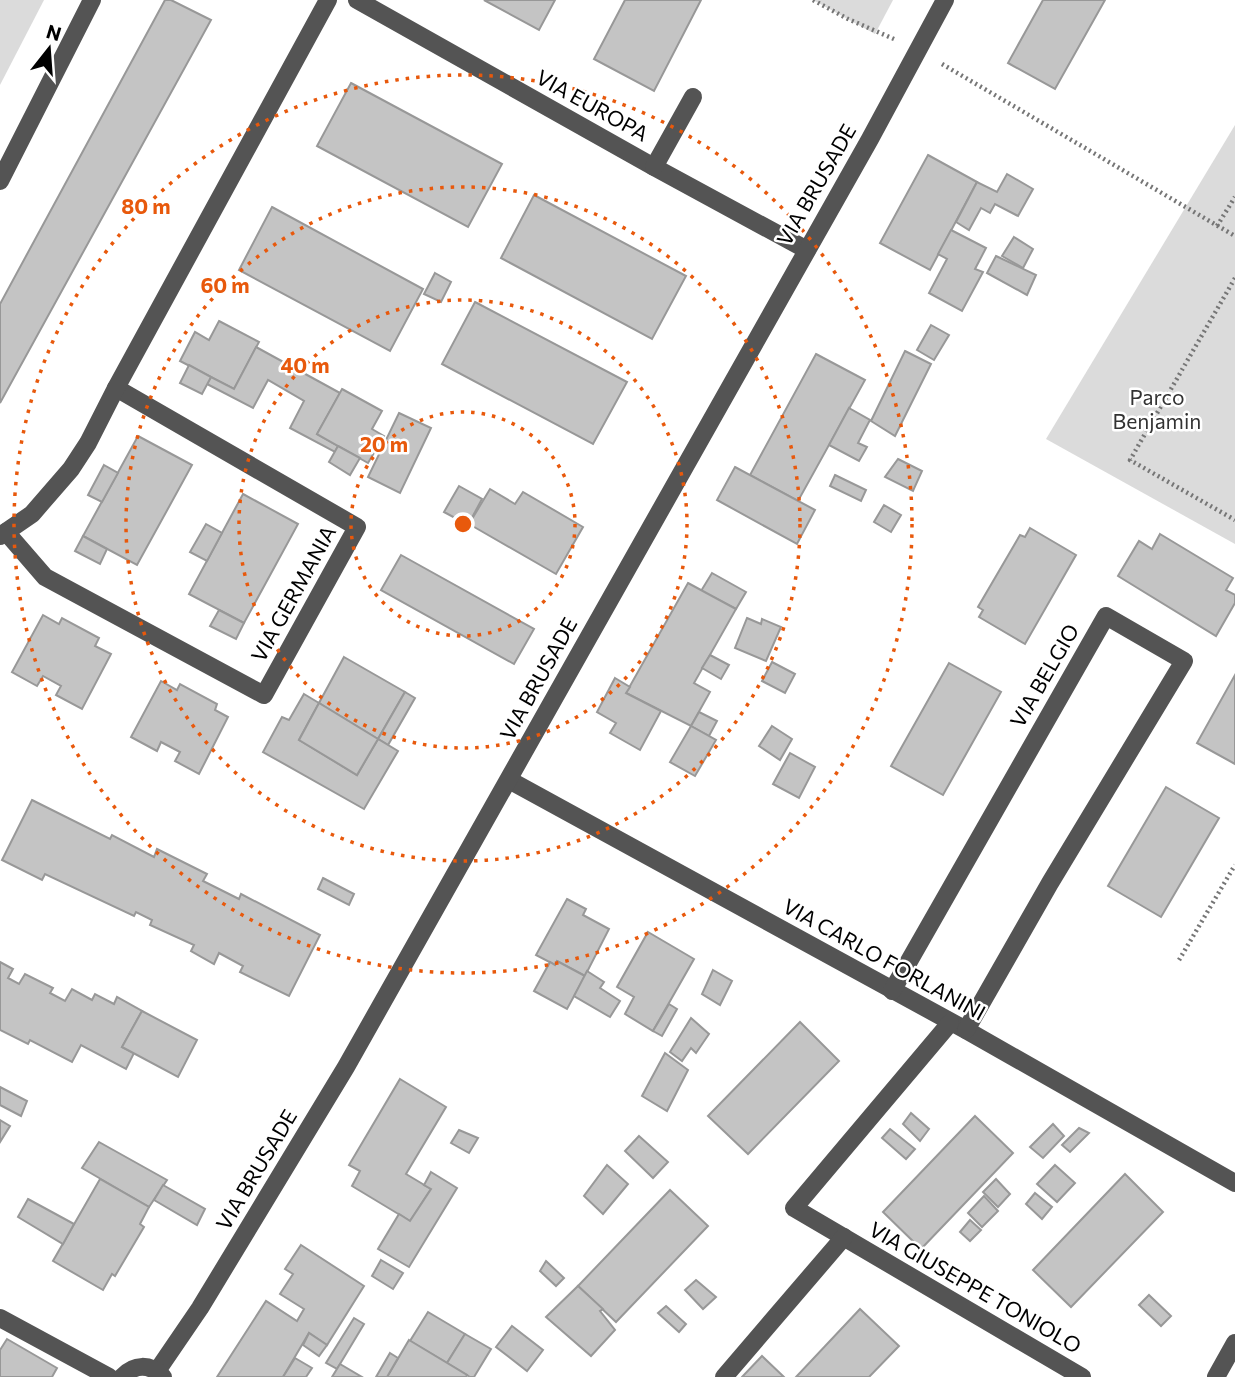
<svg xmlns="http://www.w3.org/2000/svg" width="1235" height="1377" font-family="Commissioner,sans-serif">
  <rect width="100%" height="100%" fill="#fff"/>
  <g fill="#dbdbdb">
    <path d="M0 0H44L0 85Z"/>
    <path d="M813 0H893L875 34Z"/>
    <path d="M1235 125V544L1046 439Z"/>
  </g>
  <g fill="#c4c4c4" stroke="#989898" stroke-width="2">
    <path d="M165 0H171L211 20 0 403V304Z"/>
    <path d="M484 0H555L539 30Z"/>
    <path d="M625 0H701L654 91 594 59Z"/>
    <path d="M1043 0H1105L1055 89 1008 63Z"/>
    <path d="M351 83 502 164 468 227 317 146Z"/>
    <path d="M928 155 977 182 930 270 880 243Z"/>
    <path d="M1007 174 1033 189 1018 216 995 204 990 213 981 208 969 230 956 222 977 182 997 192Z"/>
    <path d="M534 195 686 276 652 339 501 258Z"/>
    <path d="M272 207 423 289 390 351 239 270Z"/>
    <path d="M951 230 986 248 975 269 983 272 962 311 929 293 947 259 938 254Z"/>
    <path d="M1014 237 1033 249 1023 268 1002 256Z"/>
    <path d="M996 256 1036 275 1027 295 987 273Z"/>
    <path d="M435 273 451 282 441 302 424 294Z"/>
    <path d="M475 302 627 382 593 444 442 364Z"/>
    <path d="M219 321 259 342 234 389 180 361 195 332 209 340Z"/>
    <path d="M931 325 949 335 934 360 917 350Z"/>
    <path d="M256 347 340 393 317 434 338 446 335 452 290 428 304 401 268 380 253 408 207 384 211 377 234 389Z"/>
    <path d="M905 351 931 364 895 436 871 421Z"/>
    <path d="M816 354 865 380 798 501 750 475Z"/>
    <path d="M189 365 211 377 202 394 180 383Z"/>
    <path d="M342 389 382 411 372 429 384 436 368 463 317 434Z"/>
    <path d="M849 408 870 420 858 443 867 447 859 461 829 445Z"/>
    <path d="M399 413 431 428 400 493 368 477Z"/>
    <path d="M138 436 192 465 137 565 83 536Z"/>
    <path d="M338 446 360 458 350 475 329 462Z"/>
    <path d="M898 459 922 471 913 491 885 477Z"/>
    <path d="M104 465 118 473 102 502 88 495Z"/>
    <path d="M735 467 815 510 797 544 717 500Z"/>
    <path d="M835 475 866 490 861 501 830 486Z"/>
    <path d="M459 486 482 499 468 525 444 512Z"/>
    <path d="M490 489 515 504 523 492 583 527 556 574 469 524Z"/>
    <path d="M243 494 298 524 244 623 189 594Z"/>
    <path d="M884 505 901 515 891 532 874 522Z"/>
    <path d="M206 524 222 533 207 561 190 552Z"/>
    <path d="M1030 528 1076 555 1025 644 979 617 983 610 978 607 1020 535 1025 537Z"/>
    <path d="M1160 534 1233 578 1226 590 1235 595V603L1216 636 1118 576 1139 541 1152 549Z"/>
    <path d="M83 536 107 549 100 564 75 551Z"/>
    <path d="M401 555 534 629 514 664 381 590Z"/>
    <path d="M712 573 746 592 736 609 701 591Z"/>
    <path d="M688 583 736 609 694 683 710 692 691 726 626 693Z"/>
    <path d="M219 610 244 623 236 639 210 626Z"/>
    <path d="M43 615 59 624 62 618 99 638 95 646 111 654 82 709 56 695 61 686 43 676 37 686 12 672Z"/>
    <path d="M747 618 761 624 762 619 781 627 766 661 735 648Z"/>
    <path d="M710 655 729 665 721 679 702 668Z"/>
    <path d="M344 657 405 692 378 739 319 703Z"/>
    <path d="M772 662 795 674 785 693 762 681Z"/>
    <path d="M949 663 1001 692 943 795 891 766Z"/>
    <path d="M1235 675V764L1197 743Z"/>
    <path d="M615 678 630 687 626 693 661 711 640 750 610 733 616 723 597 712Z"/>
    <path d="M161 681 177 690 180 684 217 704 215 710 228 717 199 774 175 761 180 752 161 742 157 751 131 737Z"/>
    <path d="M405 692 415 698 388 745 378 739Z"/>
    <path d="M304 694 319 703 299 740 357 775 378 739 398 751 364 809 263 752 282 717 289 720Z"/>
    <path d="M319 703 378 739 357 775 299 740Z"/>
    <path d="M699 712 717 721 709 736 691 726Z"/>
    <path d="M691 726 716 740 695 776 670 762Z"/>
    <path d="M772 726 792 739 780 760 759 746Z"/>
    <path d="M790 753 815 767 799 798 773 784Z"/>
    <path d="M1166 787 1219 818 1161 917 1108 886Z"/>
    <path d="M32 800 110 839 112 835 154 857 157 849 207 874 203 881 239 899 241 894 320 935 289 996 240 972 243 966 219 953 214 964 191 951 194 945 150 925 152 920 136 912 134 916 45 874 42 880 2 860Z"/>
    <path d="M323 878 354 894 349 905 318 889Z"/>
    <path d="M567 899 586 909 583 915 609 929 585 976 557 961 555 965 536 955Z"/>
    <path d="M648 932 694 959 653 1031 625 1014 634 997 617 987Z"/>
    <path d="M557 961 585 976 567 1009 534 991 550 962 555 965Z"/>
    <path d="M0 962 13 969 8 978 19 984 25 974 53 988 50 993 65 1001 72 989 92 1000 95 994 114 1004 117 997 142 1011 122 1047 134 1053 126 1069 81 1045 72 1062 30 1040 28 1044 0 1030Z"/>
    <path d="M713 970 732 981 720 1005 702 994Z"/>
    <path d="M587 971 604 982 600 988 620 1001 610 1017 574 996Z"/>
    <path d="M669 1004 677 1009 662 1036 653 1031Z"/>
    <path d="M142 1011 197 1040 178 1077 122 1047Z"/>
    <path d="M691 1018 709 1034 696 1053 691 1048 682 1061 670 1052Z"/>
    <path d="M800 1022 839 1061 748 1154 708 1116Z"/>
    <path d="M665 1053 688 1070 667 1111 642 1096Z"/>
    <path d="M400 1079 446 1107 406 1174 431 1189 410 1221 352 1186 360 1171 349 1165Z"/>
    <path d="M0 1087 27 1101 21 1116 0 1105Z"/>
    <path d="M911 1113 929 1129 920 1141 903 1124Z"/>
    <path d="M975 1116 1013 1153 921 1249 883 1212Z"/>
    <path d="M0 1120 10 1126 0 1142Z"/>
    <path d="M1053 1124 1064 1136 1043 1158 1030 1147Z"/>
    <path d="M1079 1128 1089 1133 1070 1152 1062 1145Z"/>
    <path d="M890 1129 915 1149 906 1159 882 1138Z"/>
    <path d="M459 1130 478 1138 469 1153 451 1143Z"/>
    <path d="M639 1136 668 1162 653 1178 625 1151Z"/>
    <path d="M99 1142 167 1180 149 1207 82 1168Z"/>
    <path d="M607 1165 628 1184 603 1214 584 1196Z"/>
    <path d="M1055 1165 1075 1183 1057 1202 1037 1184Z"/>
    <path d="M431 1172 457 1188 409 1267 378 1249 399 1214 410 1221 431 1189 424 1185Z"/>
    <path d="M1125 1174 1163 1212 1071 1307 1033 1270Z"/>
    <path d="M100 1179 149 1207 140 1224 144 1227 115 1276 112 1274 103 1290 53 1261Z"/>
    <path d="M996 1179 1010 1194 998 1207 983 1192Z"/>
    <path d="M163 1185 205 1209 197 1225 154 1200Z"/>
    <path d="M670 1190 708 1226 616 1322 578 1286Z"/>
    <path d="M1035 1193 1052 1207 1042 1219 1026 1204Z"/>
    <path d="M984 1196 998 1211 982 1227 968 1213Z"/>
    <path d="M28 1199 74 1224 63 1244 18 1217Z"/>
    <path d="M970 1220 981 1230 970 1241 960 1232Z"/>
    <path d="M301 1245 364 1286 327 1345 309 1333 283 1377H217L266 1301 297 1321 304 1309 280 1294 293 1274 285 1269Z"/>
    <path d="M381 1260 403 1273 393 1289 372 1276Z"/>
    <path d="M546 1261 564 1278 556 1286 540 1271Z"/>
    <path d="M696 1280 716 1297 703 1309 685 1290Z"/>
    <path d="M578 1286 603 1309 600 1311 615 1330 591 1356 546 1317Z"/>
    <path d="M1149 1295 1171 1316 1161 1326 1139 1305Z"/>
    <path d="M666 1306 686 1324 679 1332 658 1313Z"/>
    <path d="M860 1309 899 1346 869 1377H796Z"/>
    <path d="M428 1312 465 1334 447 1363 410 1341Z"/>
    <path d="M354 1318 364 1324 337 1369 326 1363Z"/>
    <path d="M512 1326 543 1350 527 1371 496 1347Z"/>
    <path d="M309 1333 327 1345 319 1356 303 1345Z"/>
    <path d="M465 1334 491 1349 474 1377H470L447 1363Z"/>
    <path d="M7 1339 57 1368 52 1377H0V1350Z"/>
    <path d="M409 1340 467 1375 466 1377H387Z"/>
    <path d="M390 1353 398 1358 387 1377H376Z"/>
    <path d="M762 1356 784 1377H742Z"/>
    <path d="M295 1358 312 1368 306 1377H283Z"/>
    <path d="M340 1364 362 1377H332Z"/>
  </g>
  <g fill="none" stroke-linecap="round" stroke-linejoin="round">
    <g stroke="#767676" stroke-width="4.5" stroke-dasharray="2 3.5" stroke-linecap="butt">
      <path d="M813 0 848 19 894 39"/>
      <path d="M942 64 1235 236"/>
      <path d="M1217 226 1235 197"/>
      <path d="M1235 278 1130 460 1235 520"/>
      <path d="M1179 960 1235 865"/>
    </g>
    <g stroke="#545454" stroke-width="18">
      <path d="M357 0 654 167 807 250"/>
      <path d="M654 167 693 97"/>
      <path d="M0 181 92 0"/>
      <path d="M6 532 45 577 264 695 357 527 116 388"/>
      <path d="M0 536 32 514 71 469 88 443 116 388 328 0"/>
      <path d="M509 780 966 1030 1235 1183"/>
      <path d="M892 991 1106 616 1184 661 1050 883 966 1030"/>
      <path d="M950 1023 794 1208 1082 1377"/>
      <path d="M0 1318 109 1377"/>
      <path d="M157 1371 200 1308 346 1067 870 139 945 0"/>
      <path d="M122 1377C134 1364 150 1363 163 1377"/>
      <path d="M724 1377 844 1237"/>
      <path d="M1216 1377 1235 1343"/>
    </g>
  </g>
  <g fill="none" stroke="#e8590c" stroke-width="3.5" stroke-dasharray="3.5 7">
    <circle cx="463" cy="524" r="112"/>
    <circle cx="463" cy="524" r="224"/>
    <circle cx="463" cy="524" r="337"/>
    <circle cx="463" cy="524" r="449"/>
  </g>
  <g text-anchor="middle" stroke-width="5" stroke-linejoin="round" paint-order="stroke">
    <g font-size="21" fill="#000" stroke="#fff">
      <text transform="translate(592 106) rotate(29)" y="7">VIA EUROPA</text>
      <text transform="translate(817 185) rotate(-60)" y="7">VIA BRUSADE</text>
      <text transform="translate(294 594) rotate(-61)" y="7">VIA GERMANIA</text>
      <text transform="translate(1045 676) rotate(-60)" y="7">VIA BELGIO</text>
      <text transform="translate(539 679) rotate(-61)" y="7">VIA BRUSADE</text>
      <text transform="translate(884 960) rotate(29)" y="7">VIA CARLO FORLANINI</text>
      <text transform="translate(257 1170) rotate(-59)" y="7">VIA BRUSADE</text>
      <text transform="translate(975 1288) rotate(30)" y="7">VIA GIUSEPPE TONIOLO</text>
    </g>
    <g font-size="21" fill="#323232" stroke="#fff">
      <text x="1157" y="405">Parco<tspan x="1157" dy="24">Benjamin</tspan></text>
    </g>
  </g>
  <circle cx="463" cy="524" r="10" fill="#e8590c" stroke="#fff" stroke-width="3.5"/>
  <g font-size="21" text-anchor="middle" font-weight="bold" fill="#e8590c" stroke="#fff" stroke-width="5" stroke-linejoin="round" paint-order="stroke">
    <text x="146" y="214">80 m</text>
    <text x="225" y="293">60 m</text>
    <text x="305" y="373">40 m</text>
    <text x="384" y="452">20 m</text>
  </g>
  <g transform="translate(49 49) rotate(17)" stroke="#ffffff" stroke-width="5" paint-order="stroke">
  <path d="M0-5L12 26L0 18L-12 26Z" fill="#000000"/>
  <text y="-10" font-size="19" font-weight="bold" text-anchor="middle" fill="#000000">N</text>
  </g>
</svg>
